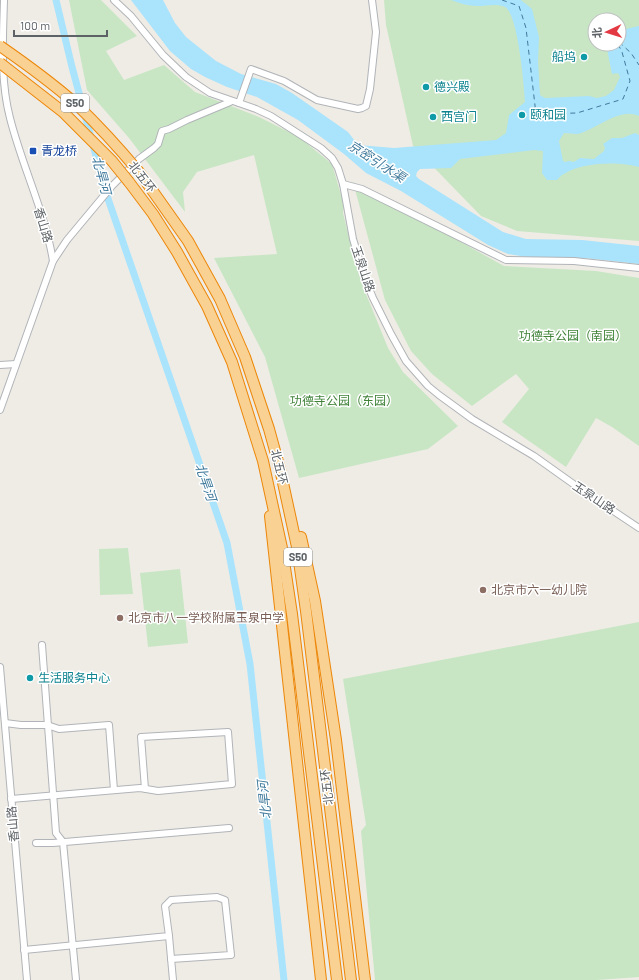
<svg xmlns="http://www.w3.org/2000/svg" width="639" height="980" font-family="Barlow,'Noto Sans SC',sans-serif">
  <rect width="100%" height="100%" fill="#efece6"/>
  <g fill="#c8e6c4" fill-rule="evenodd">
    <path d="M69 0H101L137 36 106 51 124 80 164 65 195 92 259 117 299 137 332 164 344 205 343 213 355 261 362 284 388 348 403 372 458 426 428 449 299 478 265 357 214 258 277 254 254 155 197 172 183 192 185 212 129 138 87 90Z"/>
    <path d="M384 0H639V241L517 231 481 216 413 146 386 25ZM595 20H619V44H595Z"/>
    <path d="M353 182 504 266 596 271 639 278V446L612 427 596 418 566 467 502 422 529 389 516 374 472 406 432 374 411 351 385 300Z"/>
    <path d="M128 548 133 594 100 595 99 549Z"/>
    <path d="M180 569 188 643 148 647 140 573Z"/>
    <path d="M639 622V977L597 980H375L361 831 366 825 343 679Z"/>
  </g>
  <path fill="#aae3fc" d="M131 0H163L175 23 186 37 216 61 241 74 276 84 292 93 348 132 358 145 394 148 496 140 506 133 509 115 525 102C524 85 518 14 505 7 497 3 486 6 478 6 468 6 459 3 451 0H521L532 9 539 37 538 61 540 95 545 98 589 96 597 98 606 96 614 90 620 77 618 73 612 74 606 44H619V35L626 29 639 26V116C620 106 594 131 577 134 573 134 568 133 564 133L559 141 563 161 565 162 569 161 574 162 580 158 594 159 604 151 605 147 603 144 612 138H622L635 133 639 135V167C620 161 581 162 564 174 561 175 559 178 557 180H547L542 173 543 151 534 150 460 159 451 168 420 169 417 172 416 176 419 179 503 232 526 239 582 240 639 246V264L585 258 527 257 508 254 488 245 401 191 366 173 344 154 298 120 257 97 227 87 205 77 191 69 170 51Z"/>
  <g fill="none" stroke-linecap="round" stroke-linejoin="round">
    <path stroke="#aae3fc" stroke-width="7" d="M56 0 72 67 106 193 227 543 250 664 284 980"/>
    <g stroke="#407a9c" stroke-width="1" stroke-dasharray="5 4" stroke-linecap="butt">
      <path d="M502 0 519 6 526 28 536 114 577 113 623 99 630 81 622 52 618 44"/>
      <path d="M619 42 631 53 639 65"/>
    </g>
    <defs>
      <g id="minor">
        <path d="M114 0 131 16 163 55 186 77 210 93 256 109 271 116 321 148 332 158 338 168 343 184 353 239 365 279 373 298 391 334 406 361 428 386 439 395 472 419 534 456 579 488 639 528"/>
        <path d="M239 103 251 69 284 81 317 100 358 109 362 108 366 106 370 89 376 32 372 0"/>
        <path d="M343 184 362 189 506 260 574 261 639 268"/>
        <path d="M53 261 67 240 112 186 139 159 154 148 158 144 162 131 169 129 187 120 230 102"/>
        <path d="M0 365 16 364"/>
        <path d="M0 410 53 261C45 212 22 166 10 118 0 80 3 39 4 0"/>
        <path d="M42 645 56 833 63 842 76 980"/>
        <path d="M0 667 27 980"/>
        <path d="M5 723 21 725H47L59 729 109 725 114 790"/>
        <path d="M11 799 140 788 158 791 232 784 228 732 141 737 145 789"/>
        <path d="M36 843H53L229 828"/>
        <path d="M169 936 173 980"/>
        <path d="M24 950 169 936 165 906 171 900 217 897 225 900 231 955 171 959"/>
      </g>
      <g id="highway">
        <path d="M139 172 152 190 188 241 220 299 245 357 269 429 280 469 297 547 306 611 351 980"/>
        <path d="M129 182 153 214 177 252 207 306 232 362 263 461 282 548 292 614 337 980"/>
        <path d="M270 516 321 980"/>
        <path d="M301 537 315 601 336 740 365 980"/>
      </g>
    </defs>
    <use href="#minor" stroke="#b1b4b8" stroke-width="8"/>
    <use href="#highway" stroke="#ec8709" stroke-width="12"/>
    <use href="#minor" stroke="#fff" stroke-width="6"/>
    <use href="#highway" stroke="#f9d193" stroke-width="10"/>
    <defs>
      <g id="highway-bridge">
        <path d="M0 46C26 64 52 83 76 104 98 125 119 148 139 172"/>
        <path d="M0 63 63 112 112 161 129 182"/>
      </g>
    </defs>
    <use href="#highway-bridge" stroke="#ec8709" stroke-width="12" stroke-linecap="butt"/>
    <use href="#highway-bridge" stroke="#f9d193" stroke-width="10"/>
  </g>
  <g fill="#0f9aa8" stroke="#fff" stroke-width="1.5">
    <circle cx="584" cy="57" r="4"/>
    <circle cx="426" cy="87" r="4"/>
    <circle cx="522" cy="115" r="4"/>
    <circle cx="433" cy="117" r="4"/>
    <circle cx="30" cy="678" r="4"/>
  </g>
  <rect fill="#1a4fb4" stroke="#fff" stroke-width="1.5" x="29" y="147" width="8" height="8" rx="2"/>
  <g fill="#8d6e63" stroke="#fff" stroke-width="1.5">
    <circle cx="483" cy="590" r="4"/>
    <circle cx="120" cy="618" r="4"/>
  </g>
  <g text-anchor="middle" stroke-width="3" stroke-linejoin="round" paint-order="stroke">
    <g fill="#fff" stroke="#8e9194" stroke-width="1">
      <rect x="61" y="94" width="28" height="18" rx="3"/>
      <rect x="284" y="548" width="28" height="18" rx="3"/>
    </g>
    <g font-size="11" font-weight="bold" fill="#5d6266">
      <text x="75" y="107">S50</text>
      <text x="298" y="561">S50</text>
    </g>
    <g font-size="12" fill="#0d838f" stroke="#fff" text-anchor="start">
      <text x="576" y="61" text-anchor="end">船坞</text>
      <text x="434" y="91">德兴殿</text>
      <text x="530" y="119">颐和园</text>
      <text x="441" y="121">西宫门</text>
      <text x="38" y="682">生活服务中心</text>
    </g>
    <g font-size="12" fill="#164399" stroke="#fff" text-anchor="start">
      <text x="41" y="155">青龙桥</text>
    </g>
    <g font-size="12" fill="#5d6266" stroke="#fff">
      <text transform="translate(142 177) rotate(52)" y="4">北五环</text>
      <text transform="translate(43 225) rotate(73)" y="4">香山路</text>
      <text transform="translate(363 269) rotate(71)" y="4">玉泉山路</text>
      <text transform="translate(279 467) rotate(76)" y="4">北五环</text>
      <text transform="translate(594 498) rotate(34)" y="4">玉泉山路</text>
      <text transform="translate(327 787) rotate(-97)" y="4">北五环</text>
      <text transform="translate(13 824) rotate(-95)" y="4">香山路</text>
    </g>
    <g font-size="12" fill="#3f8238" stroke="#fff">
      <text x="573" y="340">功德寺公园（南园）</text>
      <text x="344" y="405">功德寺公园（东园）</text>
    </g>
    <g font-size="12" fill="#785e54" stroke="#fff" text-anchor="start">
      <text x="491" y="594">北京市六一幼儿院</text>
      <text x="128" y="622">北京市八一学校附属玉泉中学</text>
    </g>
    <g font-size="13" font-style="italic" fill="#407a9c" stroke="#fff">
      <text transform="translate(377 161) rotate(33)" y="5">京密引水渠</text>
      <text transform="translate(102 175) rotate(75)" y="5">北旱河</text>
      <text transform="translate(206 482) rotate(71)" y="5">北旱河</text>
      <text transform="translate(264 800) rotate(-96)" y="5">北旱河</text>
    </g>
  </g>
  <g transform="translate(607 32) rotate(266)"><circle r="19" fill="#ffffff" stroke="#bec0c2"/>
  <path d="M0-3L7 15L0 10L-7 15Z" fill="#e33942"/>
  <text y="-6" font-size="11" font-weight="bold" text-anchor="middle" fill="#5d6266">北</text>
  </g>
  <path d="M14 30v6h93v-6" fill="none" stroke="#5d6266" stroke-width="2"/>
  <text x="20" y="30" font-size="12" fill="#5d6266" stroke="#ffffff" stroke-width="3" paint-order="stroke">100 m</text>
</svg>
